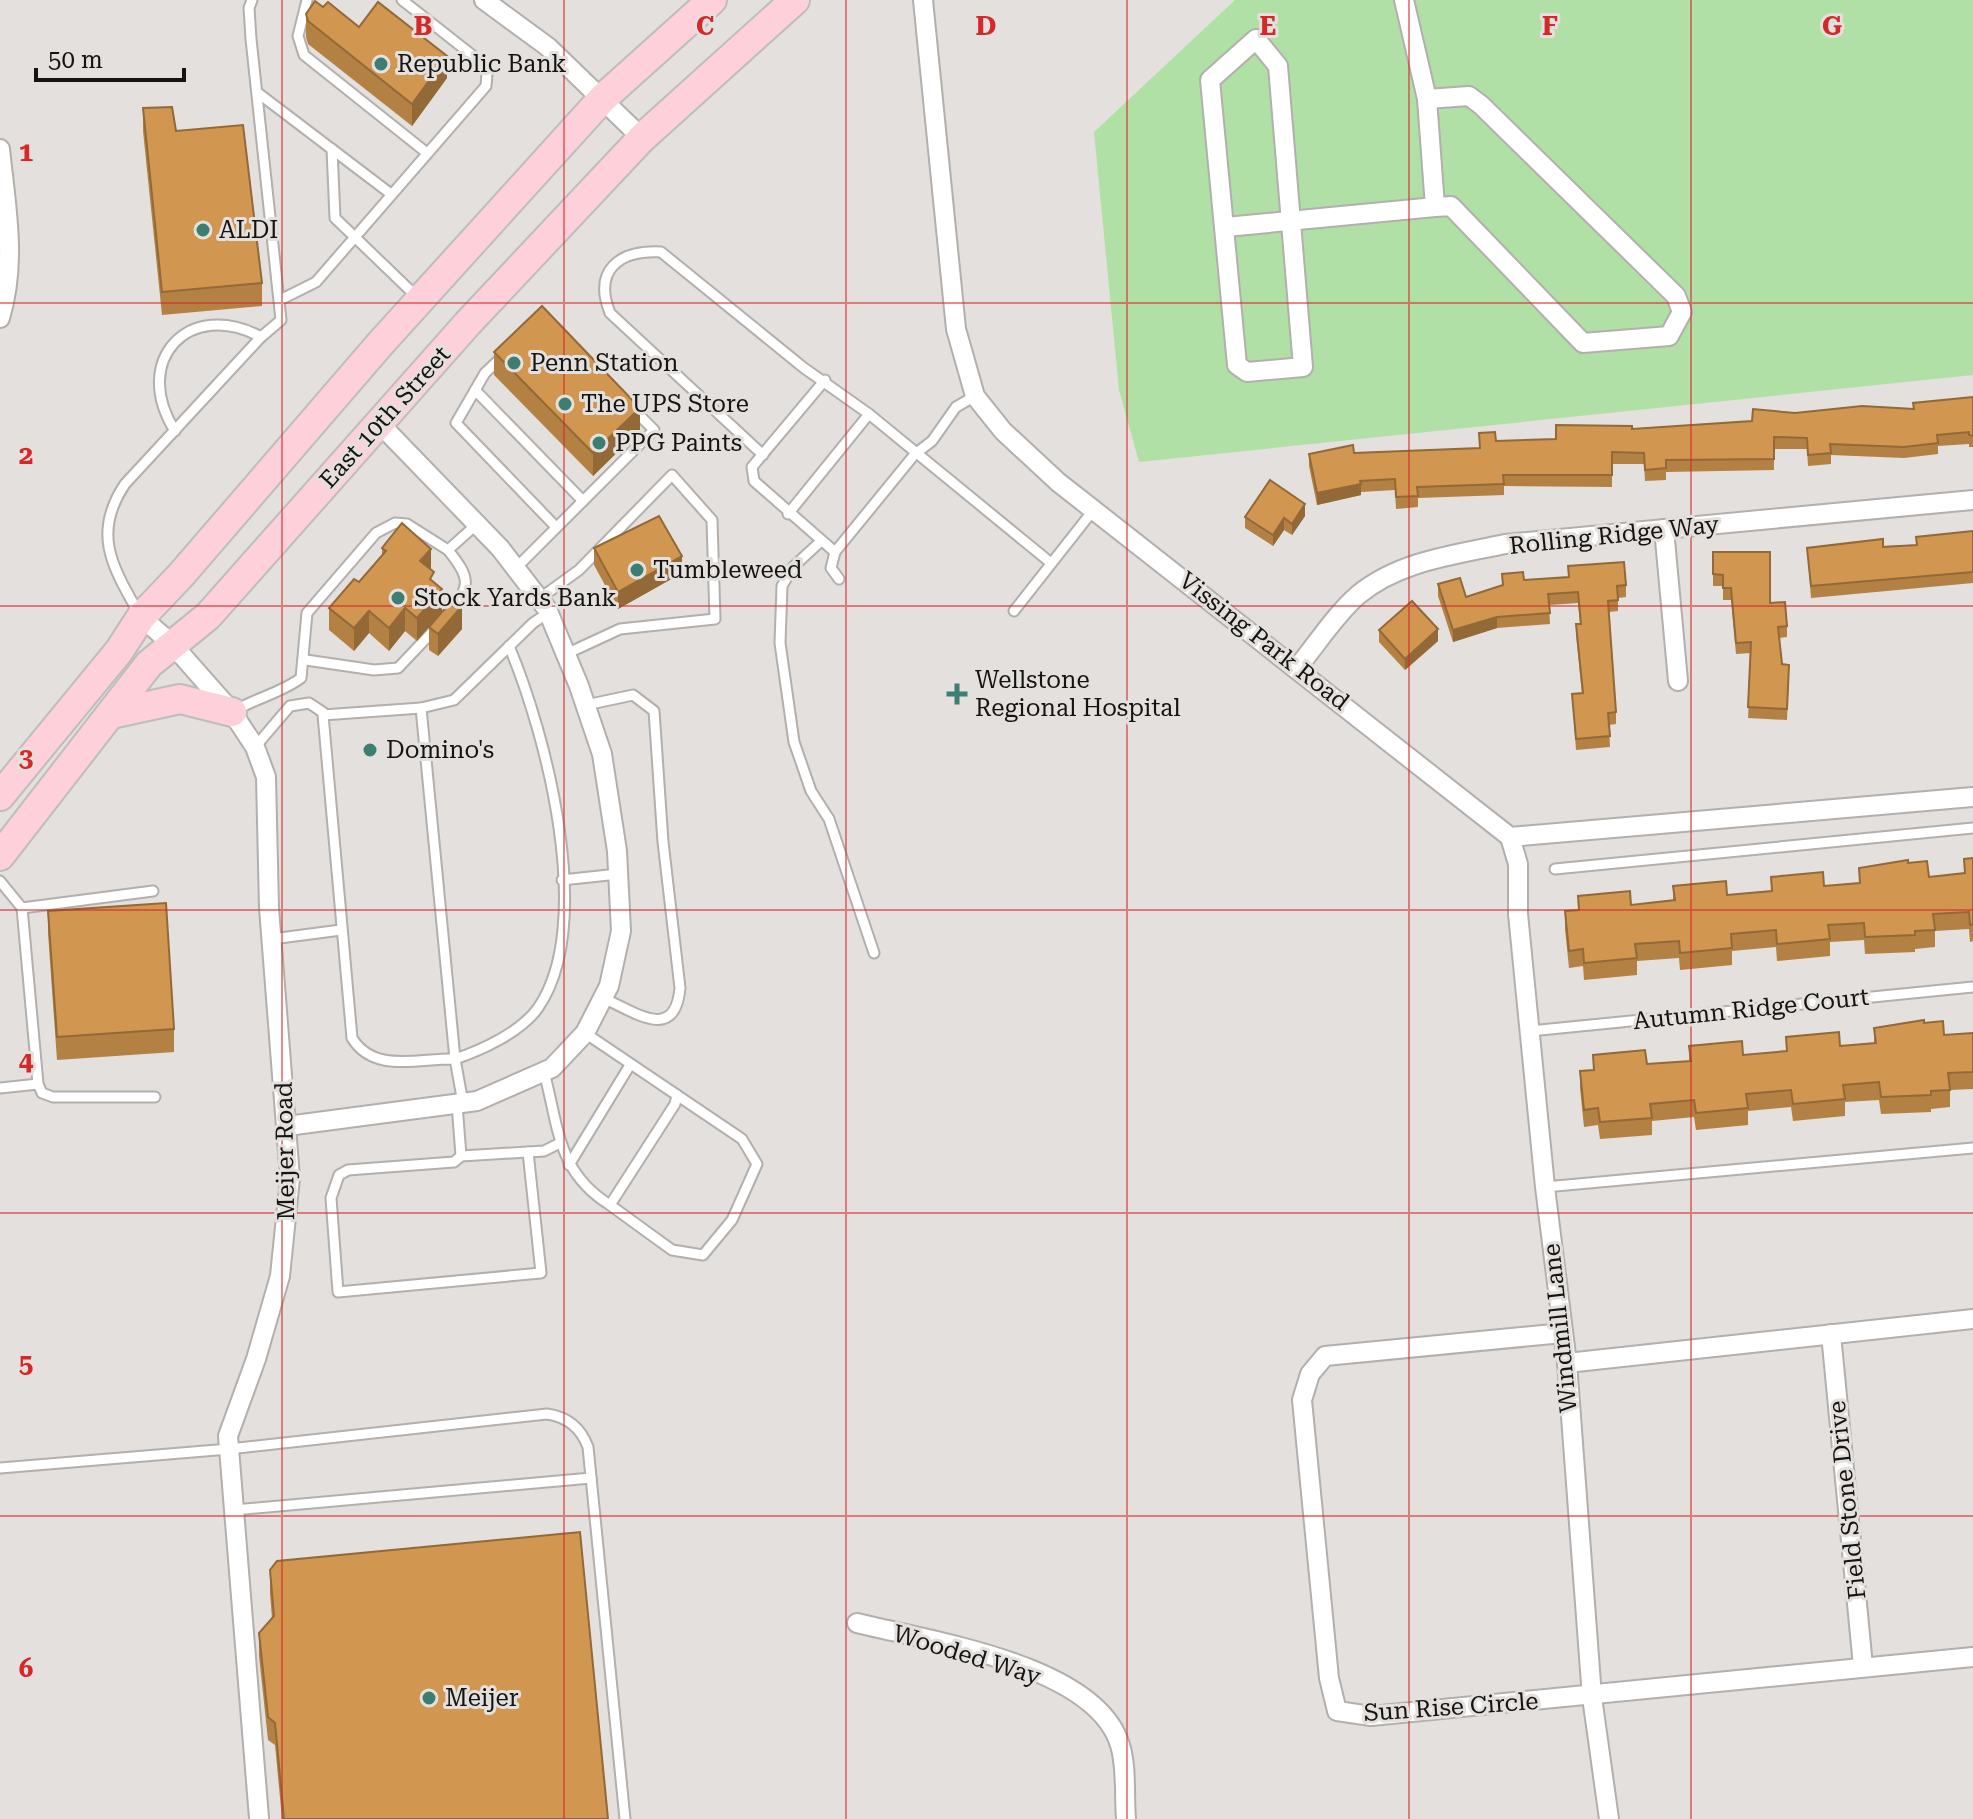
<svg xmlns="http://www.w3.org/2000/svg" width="1973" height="1819" font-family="'Roboto Serif',serif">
  <rect width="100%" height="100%" fill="#e3e0dd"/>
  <path fill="#b1e0a7" d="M1235 0H1973V375L1139 462 1119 390 1094 132Z"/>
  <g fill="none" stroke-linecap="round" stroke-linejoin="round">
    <defs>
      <g id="service">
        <path d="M307 0 298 36 304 55 427 153"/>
        <path d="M258 93 391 194"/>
        <path d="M332 149 335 218 418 298"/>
        <path d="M280 300 316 282 486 86 487 73 481 62 402 0"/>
        <path d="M503 356 485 373 456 423 556 527"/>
        <path d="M825 380 752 467 754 481 835 552"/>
        <path d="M475 390 583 501"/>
        <path d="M175 431C130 360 190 298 261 337"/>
        <path d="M763 455 610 313C593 270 619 250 661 252L804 368 869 414 1051 563"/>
        <path d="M788 514 869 414"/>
        <path d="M820 542 793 567 782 586 780 643 794 742 811 791 829 819 874 953"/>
        <path d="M448 550C469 576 472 585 451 611"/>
        <path d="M516 568 654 430 633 409"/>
        <path d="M839 579 831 568 835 552 915 454 932 441 956 407 975 396"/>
        <path d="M539 599 579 570 672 475 712 520 715 619 620 629 566 654"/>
        <path d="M1014 611 1095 508"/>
        <path d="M138 612C112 566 92 533 125 484L261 337 281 320 251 39 249 8 252 0"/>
        <path d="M306 660 374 670 398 668 436 628"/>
        <path d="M586 705 633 695 654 711 663 842 680 988C675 1043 635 1012 603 998"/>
        <path d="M421 708 455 1059C482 1050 521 1032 538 1008 596 924 546 734 509 646"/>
        <path d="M234 711C256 698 281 693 301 678L307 613 376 533 395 523 407 524 448 550 477 524"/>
        <path d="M255 747 290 706 309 703 324 713"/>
        <path d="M1555 869 1973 828"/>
        <path d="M562 880 618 874"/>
        <path d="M0 881 22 908 38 1084 42 1093 53 1097H155"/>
        <path d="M22 908 153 891"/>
        <path d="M272 939 341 930"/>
        <path d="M1530 1031 1973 987"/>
        <path d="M585 1033 742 1139 757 1164 732 1220 703 1255 672 1250 610 1205"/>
        <path d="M544 1072C559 1128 557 1172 610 1205L675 1104 677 1095"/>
        <path d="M0 1088 38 1084"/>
        <path d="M463 1103 455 1059C419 1058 374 1074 352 1038L323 715 421 708 454 700 533 623 548 613"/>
        <path d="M457 1104 461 1156 544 1151 560 1143"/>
        <path d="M461 1156 454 1162 348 1170 339 1175 331 1198 338 1292 541 1273 528 1152"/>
        <path d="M569 1165 630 1065"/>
        <path d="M1545 1187 1973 1148"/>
        <path d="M0 1468 229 1449 547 1414C568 1417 581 1428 588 1447L625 1819"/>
        <path d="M234 1510 591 1478"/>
      </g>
      <g id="minor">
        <path d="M484 0 548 47 642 138"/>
        <path d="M923 0 956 329 975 396 1003 431 1058 482 1510 837 1973 797"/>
        <path d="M1256 39 1278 66 1303 367 1247 372 1237 365 1210 80Z"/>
        <path d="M1427 99 1469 96 1481 105 1676 296 1682 312 1669 336 1583 343 1451 206 1435 207"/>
        <path d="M0 149C6 207 17 261 0 318"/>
        <path d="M1226 227 1435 207 1427 99 1404 0"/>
        <path d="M1664 529 1678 681"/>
        <path d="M141 617 172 644 232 712 255 747 266 777 269 908 290 1178 280 1276 256 1359 228 1436 259 1818"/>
        <path d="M1297 668C1317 644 1335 615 1358 595 1399 561 1454 555 1505 544L1973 500"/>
        <path d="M1510 837 1518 864V914L1545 1187 1567 1363 1592 1697 1609 1819"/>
        <path d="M287 1126 477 1101 552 1068 585 1033 609 986 621 931 617 851 602 754 579 686 547 609 500 548 379 423"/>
        <path d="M1563 1333 1325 1356 1310 1374 1302 1400 1329 1678 1337 1711 1371 1716 1973 1657"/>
        <path d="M1831 1334 1863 1666"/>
        <path d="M1567 1363 1973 1319"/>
        <path d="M857 1623C928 1641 1096 1664 1120 1745 1127 1767 1124 1796 1126 1819"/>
      </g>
      <g id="primary">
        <path d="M111 714 180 699 232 712"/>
        <path d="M0 796 119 651 141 617 181 575 380 344 602 99 712 0"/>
        <path d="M0 856 149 664 208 616 468 323 642 138 795 0"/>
      </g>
    </defs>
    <use href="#service" stroke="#b2afac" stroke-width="13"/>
    <use href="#minor" stroke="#b2afac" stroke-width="22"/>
    <use href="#primary" stroke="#bdbdbd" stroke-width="32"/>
    <use href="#service" stroke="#fff" stroke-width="9"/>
    <use href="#minor" stroke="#fff" stroke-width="18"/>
    <use href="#primary" stroke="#fdd0da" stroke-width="28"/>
  </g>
  <g fill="#b48144">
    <path d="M323 7 447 78 412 126 308 44 306 37V14Z"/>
    <path d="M143 108 176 131 262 283V306L162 315 143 131Z"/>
    <path d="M494 352 640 430 593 476 494 375Z"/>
    <path d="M1973 397V447H1969V444L1938 446V454L1904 458 1831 455V464L1808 466 1807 449H1774V470L1666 472V480L1645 481 1644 464H1612V487L1504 486V495L1418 498V507L1396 509 1395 490 1361 492V495L1317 505 1309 466V454L1479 448 1496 441 1556 439 1632 429 1752 421 1795 413 1913 409Z"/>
    <path d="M1305 516 1292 535 1284 530 1273 546 1245 528V517Z"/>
    <path d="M1973 531V583L1811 598 1807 548 1916 545Z"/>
    <path d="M382 548 431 549 417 641 405 631 389 651 369 633 354 651 329 630V608L359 582 382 555Z"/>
    <path d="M594 548 682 573 618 609 594 565Z"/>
    <path d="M1713 552 1770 603 1787 626V637L1779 638 1782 664 1789 676 1787 720 1748 718 1751 653 1736 654 1731 600H1723V586H1713Z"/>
    <path d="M1568 566 1626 585V597L1618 598V611L1609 612 1616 712V724L1609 725 1610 747 1576 750 1572 694H1582L1576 635V624H1580L1578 603 1549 605 1550 624 1497 628 1453 642 1438 596V584L1466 597 1502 586V574L1524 580 1568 577Z"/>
    <path d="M429 627 462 629 438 656 429 650Z"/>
    <path d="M1379 630 1438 641 1405 670 1379 642Z"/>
    <path d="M1973 858V941L1970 942 1969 929 1935 931V947L1915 949V952L1865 954 1864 940 1830 942V956L1777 961 1776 947 1732 951V965L1680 970 1679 958 1637 961V975L1584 980 1583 966 1569 968 1565 929V911L1578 910V896L1631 905 1673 900V886L1727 895 1771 892V877L1824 886 1859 883V868L1908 863 1929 877 1964 873V859Z"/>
    <path d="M48 911 174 1029V1052L57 1060 48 933Z"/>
    <path d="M1924 1023 1944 1035 1973 1033V1089L1950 1090V1107L1931 1109V1112L1881 1114 1879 1100 1845 1102V1116L1793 1121 1791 1107 1748 1111V1125L1696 1130 1694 1117 1652 1121V1135L1600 1139 1598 1125 1584 1127 1580 1088V1071L1593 1070V1055L1647 1064 1689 1061V1046L1743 1055 1786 1051V1037L1840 1046 1874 1043V1028Z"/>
    <path d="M270 1570 608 1819H282L275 1745 268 1740 259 1656V1633L272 1619 270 1593Z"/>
  </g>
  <g fill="#926937">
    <path d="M447 56V78L412 126V104Z"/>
    <path d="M640 408V430L593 476V453Z"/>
    <path d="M1361 484V495L1317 505V493Z"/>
    <path d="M1305 504V516L1292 535V524Z"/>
    <path d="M1284 518V530L1273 546V535Z"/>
    <path d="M431 549V572L420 561Z"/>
    <path d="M682 556V573L618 609V592Z"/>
    <path d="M442 589V612L417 641V618Z"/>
    <path d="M462 606V629L438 656V634Z"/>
    <path d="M405 608V631L389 651V628Z"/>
    <path d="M369 611V633L354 651V628Z"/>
    <path d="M1497 617V628L1453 642V630Z"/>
    <path d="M1438 629V641L1405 670V659Z"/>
  </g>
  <g fill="#d1964f" stroke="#926937" stroke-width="2">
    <path d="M315 1 323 7 328 2 359 27 378 2 447 56 412 104 308 21 306 14Z"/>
    <path d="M172 107 176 131 243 125 262 283 162 292 143 108Z"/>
    <path d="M542 306 640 408 593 453 494 352Z"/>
    <path d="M1973 397V436L1969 435V432L1937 435 1938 443 1904 447 1830 444 1831 453 1808 455 1807 438 1774 437V459L1666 460V468L1645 470 1644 453 1612 452V475H1503L1504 484 1417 487 1418 496 1396 497 1395 479 1360 481 1361 484 1317 493 1309 454 1353 445 1354 453 1480 448 1479 433 1495 432 1496 441 1556 439V425L1632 426V429L1752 421 1753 409 1795 413 1862 406 1914 409 1913 403Z"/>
    <path d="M1270 480 1305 504 1292 524 1284 518 1273 535 1245 517Z"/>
    <path d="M659 516 682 556 618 592 594 548Z"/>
    <path d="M402 523 431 549 420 561 434 572 430 579 442 589 417 618 405 608 389 628 369 611 354 628 329 608 354 579 359 582 386 551 382 548Z"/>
    <path d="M1973 531V572L1811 586 1807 548 1883 539V547L1917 545 1916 537Z"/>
    <path d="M1713 552H1770V603L1785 602 1787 626 1778 627 1782 664 1789 665 1787 709 1748 707 1751 642 1736 643 1731 588H1723V575L1713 574Z"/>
    <path d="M1624 562 1626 585 1617 586 1618 600 1608 601 1616 712 1608 713 1610 736 1576 739 1572 694 1583 693 1576 624H1581L1578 592 1548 594 1550 613 1497 617 1453 630 1438 584 1460 578 1466 597 1503 585 1502 574 1523 572 1524 580 1569 577 1568 566Z"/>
    <path d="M453 599 462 606 438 634 429 627Z"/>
    <path d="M1412 601 1438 629 1405 659 1379 630Z"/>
    <path d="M1973 858V924L1970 925 1969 912 1933 914 1935 930 1915 931V935L1865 937 1864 923 1828 925 1830 939 1777 944 1776 930 1731 934 1732 948 1680 953 1679 941 1635 944 1637 958 1584 963 1583 949 1569 951 1565 911 1579 910 1578 896 1630 891 1631 905 1675 900 1673 886 1726 881 1727 895 1772 891 1771 877 1823 872 1824 886 1860 883 1859 868 1908 860V863L1927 861 1929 877 1965 873 1964 859Z"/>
    <path d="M166 903 174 1029 57 1037 48 911Z"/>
    <path d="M1924 1020V1023L1943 1021 1944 1035 1973 1033V1072L1948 1073 1950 1090 1931 1091V1095L1881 1097 1879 1082 1843 1085 1845 1099 1793 1104 1791 1090 1746 1094 1748 1108 1696 1113 1694 1100 1650 1104 1652 1118 1600 1122 1598 1108 1584 1110 1580 1071 1594 1070 1593 1055 1645 1050 1647 1064 1691 1061 1689 1046 1742 1041 1743 1055 1787 1051 1786 1037 1839 1032 1840 1046 1876 1043 1874 1028Z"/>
    <path d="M580 1532 608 1819H284L275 1723 268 1717 259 1633 274 1616 270 1570 277 1561Z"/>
  </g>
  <path fill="none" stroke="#d62828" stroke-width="2" stroke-opacity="0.55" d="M282 0V1819M564 0V1819M846 0V1819M1127 0V1819M1409 0V1819M1691 0V1819M0 303H1973M0 606H1973M0 910H1973M0 1213H1973M0 1516H1973"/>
  <g fill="#3c7f72" stroke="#e3e0dd" stroke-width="3">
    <circle cx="381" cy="64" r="8"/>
    <circle cx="203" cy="230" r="8"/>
    <circle cx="514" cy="363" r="8"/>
    <circle cx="565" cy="404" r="8"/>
    <circle cx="599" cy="443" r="8"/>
    <circle cx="637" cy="570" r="8"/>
    <circle cx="398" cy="598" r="8"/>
    <path d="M953 682h8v8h8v8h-8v8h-8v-8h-8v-8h8z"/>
    <circle cx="370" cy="750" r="8"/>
    <circle cx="429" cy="1698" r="8"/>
  </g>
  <g text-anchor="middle" stroke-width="6" stroke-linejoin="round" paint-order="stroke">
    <g font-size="24" fill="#151413" stroke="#e3e0dd" text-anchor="start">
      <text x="397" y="72">Republic Bank</text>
      <text x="219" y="238">ALDI</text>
      <text x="530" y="371">Penn Station</text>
      <text x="581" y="412">The UPS Store</text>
      <text x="615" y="451">PPG Paints</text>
      <text x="653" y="578">Tumbleweed</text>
      <text x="414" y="606">Stock Yards Bank</text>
      <text x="975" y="688">Wellstone<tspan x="975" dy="28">Regional Hospital</tspan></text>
      <text x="386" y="758">Domino's</text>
      <text x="445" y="1706">Meijer</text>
    </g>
    <g font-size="24" fill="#151413" stroke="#e3e0dd">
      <text transform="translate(385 417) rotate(-48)" y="8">East 10th Street</text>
      <text transform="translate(1614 535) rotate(-6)" y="8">Rolling Ridge Way</text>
      <text transform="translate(1264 641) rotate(38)" y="8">Vissing Park Road</text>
      <text transform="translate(1751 1009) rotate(-6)" y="8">Autumn Ridge Court</text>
      <text transform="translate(285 1151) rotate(-91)" y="8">Meijer Road</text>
      <text transform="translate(1560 1328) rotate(-96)" y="8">Windmill Lane</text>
      <text transform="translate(1847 1500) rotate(-96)" y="8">Field Stone Drive</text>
      <text transform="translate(967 1655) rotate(17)" y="8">Wooded Way</text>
      <text transform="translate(1451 1707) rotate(-4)" y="8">Sun Rise Circle</text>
    </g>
  </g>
  <g font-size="26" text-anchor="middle" font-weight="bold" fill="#d62828" stroke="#e3e0dd" stroke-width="6" stroke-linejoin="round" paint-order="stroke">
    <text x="423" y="35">B</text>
    <text x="705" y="35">C</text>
    <text x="986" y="35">D</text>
    <text x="1268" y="35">E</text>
    <text x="1550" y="35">F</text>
    <text x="1832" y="35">G</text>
    <text x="26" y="161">1</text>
    <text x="26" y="464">2</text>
    <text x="26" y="767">3</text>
    <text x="26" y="1070">4</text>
    <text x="26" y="1373">5</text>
    <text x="26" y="1677">6</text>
  </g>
  <path d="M36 68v12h148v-12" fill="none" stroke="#151413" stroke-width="4"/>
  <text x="48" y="68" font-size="24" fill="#151413" stroke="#e3e0dd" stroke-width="6" paint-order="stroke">50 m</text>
</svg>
